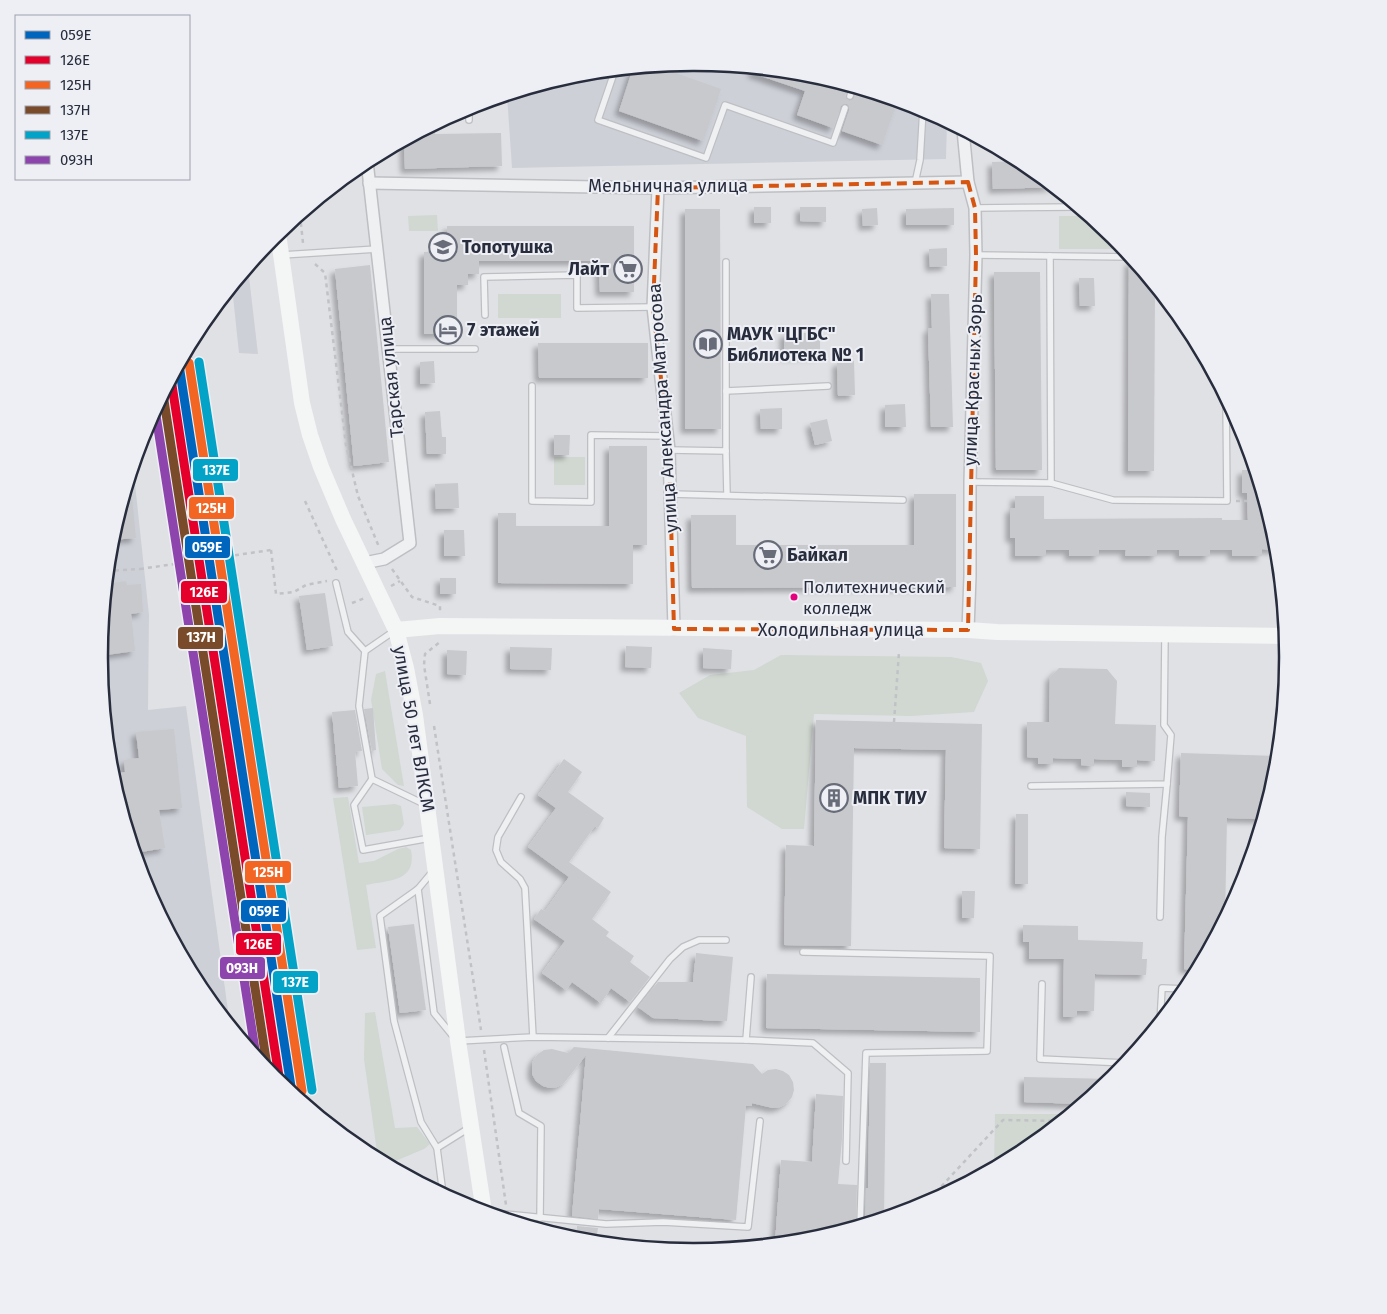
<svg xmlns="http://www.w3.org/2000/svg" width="1387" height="1314" font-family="'Fira Sans',sans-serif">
  <defs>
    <filter id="shadow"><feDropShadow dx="-4.5" dy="4.5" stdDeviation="2.5" flood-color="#0004"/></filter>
  </defs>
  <rect width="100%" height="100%" fill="#e0e1e5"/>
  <g fill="#ced0d8">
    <path d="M694 63 810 74 921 108 947 121 946 159 512 168 507 95 578 74Z"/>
    <path d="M248 268 258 354 239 353 232 287Z"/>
    <path d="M133 465 149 615 148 710 186 706 230 1025 199 987 144 884 110 773 99 657 110 541Z"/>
  </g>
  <g fill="#d0d8d1">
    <path d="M437 215 438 231H409L408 216Z"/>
    <path d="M1059 216H1089L1114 237 1124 249H1059Z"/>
    <rect x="498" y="294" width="63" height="24"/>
    <rect x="554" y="457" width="31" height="28"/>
    <path d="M781 655 951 657 981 663 988 681 974 712 911 716 814 714 804 829H782L747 807 746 736 698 718 679 693 710 675 754 670Z"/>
    <path d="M385 671 404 786 398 785 382 769 371 700 376 674Z"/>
    <path d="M348 797 359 863 374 861 398 849 406 847 411 850C417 882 389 880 366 885L376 948 357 950 333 798Z"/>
    <path d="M395 804 401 806 404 824 400 830 366 835 362 807Z"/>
    <path d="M375 1012 395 1128 417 1127 430 1144 424 1149 393 1162 391 1166 378 1159 364 1059 365 1013Z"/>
    <path d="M995 1114H1069L1024 1151 994 1167Z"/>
  </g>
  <g fill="#c8c9cd" filter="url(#shadow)">
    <path d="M672 65 670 71 721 89 703 141 619 111 633 68Z"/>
    <path d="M753 68 786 72 809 80 811 74 848 86 845 96 849 101 853 99 857 88 897 101 882 145 842 131 849 110V107L847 104H844L841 106 833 128 797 115 805 91 752 73Z"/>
    <path d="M434 125 435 134 501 133 502 166 405 169 404 141Z"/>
    <path d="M1021 161 1024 163 1054 187 993 189 992 162Z"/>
    <rect x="754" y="207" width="17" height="16"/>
    <path d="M800 207H826V222L800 221Z"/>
    <path d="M877 208 878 225 863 226 862 209Z"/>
    <path d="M954 208V225H906V209Z"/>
    <path d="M685 209H720L721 429H685Z"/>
    <path d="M447 226H634V292H600L599 261H479V274H468V285H457V334H424V252L437 251 447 240Z"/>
    <path d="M947 248V266L930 267 929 249Z"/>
    <path d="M1133 260 1155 287 1154 471H1128L1129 262Z"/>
    <path d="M370 265 389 462 354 466 335 269Z"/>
    <path d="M994 272H1040L1042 470H996Z"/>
    <path d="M1079 278H1094L1095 306H1080Z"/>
    <path d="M931 294H949L953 427H931L928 328H932Z"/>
    <path d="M784 333H820V355L784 356Z"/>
    <path d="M538 343H648V378H539Z"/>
    <path d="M434 361 435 383 420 384V362Z"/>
    <path d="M854 361 855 395 838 396 837 362Z"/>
    <path d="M905 404 906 427H885V405Z"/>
    <path d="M782 408V429H761L760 409Z"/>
    <path d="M440 411 442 437H446V454H427L425 412Z"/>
    <path d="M827 419 832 441 815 445 810 423Z"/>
    <path d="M554 435H570L569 455H554Z"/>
    <path d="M609 446H647V545H633V584L498 583V513H516V526H609Z"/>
    <path d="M1242 470H1255L1275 537V550L1262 549V556H1232V550H1210V556H1179V550H1157V556H1125L1126 550H1099V556H1069V550H1046V556H1015V538H1010V508H1015V496H1044V519L1222 518V520H1248L1247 493H1242Z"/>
    <path d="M130 476 136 538 111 540Z"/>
    <path d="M458 483 459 508 436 509 435 484Z"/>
    <path d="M914 494H956V587L692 588 691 515H736V545H914Z"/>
    <path d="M444 530H464L465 556H444Z"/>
    <rect x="440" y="578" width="16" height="16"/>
    <path d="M126 581 127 585 141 584 143 612 131 614 135 651 99 656 106 584Z"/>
    <path d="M325 593 333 646 307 650 299 596Z"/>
    <path d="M626 646 652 647 651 668 625 667Z"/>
    <path d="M510 647 552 648 551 670 510 669Z"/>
    <path d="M703 648 732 650 731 669 703 668Z"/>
    <path d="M447 650 467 651 466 675 447 674Z"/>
    <path d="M1059 668 1107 669 1117 681 1115 724 1156 725 1155 761 1137 760V767H1122V760L1094 759V766L1081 765V759L1053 758V764H1038V758L1027 757V722H1049L1050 677Z"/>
    <path d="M373 708 376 750 372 751 364 709Z"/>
    <path d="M355 710 362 751 355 752 358 786 339 788 332 712Z"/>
    <path d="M816 720 982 724 980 849 944 848 946 750 854 748 851 946 784 945 786 845 814 846Z"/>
    <path d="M174 729 182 808 159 810 165 848 135 853 114 786 113 774 125 772 124 760 139 758 136 732Z"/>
    <path d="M1181 753 1278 756 1277 773 1263 819 1227 818 1225 918 1197 970 1184 969 1188 817 1179 816Z"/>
    <path d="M564 759 582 772 568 792 604 818 598 828 595 826 569 862 611 892 592 919 609 932 606 936 634 956 630 962 650 977 630 1002 611 988 601 1003 572 982 566 990 542 973 565 941 534 919 541 909 545 911 569 877 528 847 556 808 538 795Z"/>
    <path d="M1126 792 1150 793V807L1126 806Z"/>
    <path d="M1016 814H1028V884H1015Z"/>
    <path d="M962 891H975L974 918H962Z"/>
    <path d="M414 924 426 1010 400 1013 388 927Z"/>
    <path d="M1023 925 1078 926V940L1143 942 1142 959H1147L1146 975 1095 974 1094 1011H1077V1017H1063L1064 959H1029V942H1023Z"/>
    <path d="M696 953 733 957 727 1021 653 1018 638 1007 658 982H693Z"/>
    <path d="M767 974 980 978V1032L766 1028Z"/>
    <path d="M574 1047 753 1064 762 1074 768 1070 776 1069 783 1071 789 1075 793 1082 794 1090 792 1097 787 1103 780 1107 773 1108 752 1103V1106H746L736 1220 599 1209 598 1219 572 1216 586 1055 564 1083 557 1087 550 1088 543 1086 536 1081 532 1074V1067L533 1061 538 1054 544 1050 552 1049 568 1053Z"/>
    <path d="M870 1063H886L884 1217 865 1223 866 1188H868Z"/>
    <path d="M1024 1077 1112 1079 1082 1104 1024 1102Z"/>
    <path d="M816 1094 843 1096 842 1139 838 1184 857 1185 856 1226 809 1240 775 1243 781 1160 812 1162Z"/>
    <path d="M577 1226 598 1228 596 1242 576 1240Z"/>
  </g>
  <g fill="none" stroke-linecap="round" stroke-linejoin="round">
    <defs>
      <g id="lane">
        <path d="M615 70 598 120 706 158 725 105 833 143 845 108"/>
        <path d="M850 96 853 87"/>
        <path d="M469 107V120"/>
        <path d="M915 183 920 160 923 109"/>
        <path d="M975 208 1078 207"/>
        <path d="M282 255 377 249"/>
        <path d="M976 255 1130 257"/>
        <path d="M1050 256 1051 483"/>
        <path d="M485 315 484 277 577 275V308L653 307"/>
        <path d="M388 349H475"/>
        <path d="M532 386V501L591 502V435L667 436"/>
        <path d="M726 391 828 386"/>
        <path d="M669 450 726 451V262"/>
        <path d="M726 451 727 495"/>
        <path d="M970 482 1051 483 1113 500 1227 501 1226 399"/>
        <path d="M671 494 903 500"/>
        <path d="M336 583 348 632 365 651"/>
        <path d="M394 631 365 651 359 706 372 779 424 804"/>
        <path d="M372 779 354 805 363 850 430 838"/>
        <path d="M1031 786 1167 784 1171 735 1164 725 1165 636"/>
        <path d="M521 797 498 837 496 850 501 862 520 879 525 888 533 1037"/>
        <path d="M433 871 418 889 380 916 394 1021 421 1122 437 1148 443 1194"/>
        <path d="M418 889 434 1013 452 1035"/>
        <path d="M1160 917 1162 837 1167 784"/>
        <path d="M803 952 990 956 987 1051 866 1053 860 1225"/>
        <path d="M1042 984 1040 1059 1126 1063"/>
        <path d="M1160 1022 1162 988 1187 989"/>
        <path d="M608 1038 670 959 683 947 699 940H726"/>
        <path d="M746 1040 813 1043 848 1073 846 1161"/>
        <path d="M459 1041 533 1037 746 1040 751 977"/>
        <path d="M504 1047 519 1113 541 1126 540 1218"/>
        <path d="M437 1148 469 1128"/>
        <path d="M485 1212 606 1224 663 1222 748 1227 760 1121"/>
      </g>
      <g id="street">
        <path d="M963 130 968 182 975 208 976 255 970 482V576L968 630"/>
        <path d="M369 183 658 188 968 182"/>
        <path d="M658 188 653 307 669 450 674 629"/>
        <path d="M364 563 384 559 410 543 367 161"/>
      </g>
    </defs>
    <use href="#lane" stroke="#bebfc3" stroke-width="8"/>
    <use href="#street" stroke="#bebfc3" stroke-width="14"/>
    <g stroke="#c1c2c6" stroke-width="2.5" stroke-dasharray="4 4" stroke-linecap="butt">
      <path d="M300 215 303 243"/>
      <path d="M315 264 325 273 346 445 358 496 379 547"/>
      <path d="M305 501 338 573"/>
      <path d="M1236 501H1247"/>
      <path d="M271 550 276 594 294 592 306 585 327 581"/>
      <path d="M392 569 412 597 440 606V612"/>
      <path d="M107 571 140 569"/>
      <path d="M391 586 400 581"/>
      <path d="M352 603 365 598"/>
      <path d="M430 704 424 665 425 654 440 642"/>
      <path d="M894 722 899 652"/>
      <path d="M434 726 481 1030"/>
      <path d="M484 1050 506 1205"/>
      <path d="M925 1204 1003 1120 1061 1121"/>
    </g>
    <use href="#lane" stroke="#eff0f2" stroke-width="5.5"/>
    <use href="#street" stroke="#eff0f2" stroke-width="11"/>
    <g stroke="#f4f5f5" stroke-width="16">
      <path d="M278 233 302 403 310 435 321 467 343 519 396 630 406 668 415 715 458 1041 484 1212"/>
      <path d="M396 630 440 626 968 630 997 632 1286 636"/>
    </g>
    <defs>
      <path id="rail" d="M188 347 305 1104"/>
    </defs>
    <use href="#rail" stroke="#c9cacc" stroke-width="5.5"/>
    <use href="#rail" stroke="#edeff5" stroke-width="4" stroke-dasharray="11" stroke-linecap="butt"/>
    <path stroke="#c1c2c6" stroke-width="2.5" stroke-dasharray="4 4" stroke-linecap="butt" d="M140 569 271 550"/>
    <defs>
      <path id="rail-1" d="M179 365 292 1093"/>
      <path id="rail-2" d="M171 379 280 1083"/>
      <path id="rail-3" d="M189 363 302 1091"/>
      <path id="rail-4" d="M163 394 268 1072"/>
      <path id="rail-5" d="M199 362 312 1090"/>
      <path id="rail-6" d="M155 409 256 1056"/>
    </defs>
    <use href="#rail-1" stroke="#edeff5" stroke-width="12"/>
    <use href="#rail-2" stroke="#edeff5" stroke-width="12"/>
    <use href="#rail-3" stroke="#edeff5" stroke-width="12"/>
    <use href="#rail-4" stroke="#edeff5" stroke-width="12"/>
    <use href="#rail-5" stroke="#edeff5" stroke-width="12"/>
    <use href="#rail-6" stroke="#edeff5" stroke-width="12"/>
    <use href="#rail-1" stroke="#0065bd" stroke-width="9"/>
    <use href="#rail-2" stroke="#e4002b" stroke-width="9"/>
    <use href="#rail-3" stroke="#f26522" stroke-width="9"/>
    <use href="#rail-4" stroke="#7a4b2a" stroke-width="9"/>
    <use href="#rail-5" stroke="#02a3c7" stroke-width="9"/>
    <use href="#rail-6" stroke="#8e44ad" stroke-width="9"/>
  </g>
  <path fill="none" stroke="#d55511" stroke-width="4" stroke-dasharray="10 6" stroke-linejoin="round" d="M968 182 975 208 976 255 968 630 674 629 669 450 653 307 658 188Z"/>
  <defs>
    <symbol id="school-ring" viewBox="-11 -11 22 22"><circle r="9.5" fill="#edeff5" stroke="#686c78" stroke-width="1.5"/><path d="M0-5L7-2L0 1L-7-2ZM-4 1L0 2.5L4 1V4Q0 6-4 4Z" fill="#686c78"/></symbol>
    <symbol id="supermarket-ring" viewBox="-11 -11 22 22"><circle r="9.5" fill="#edeff5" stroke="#686c78" stroke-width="1.5"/><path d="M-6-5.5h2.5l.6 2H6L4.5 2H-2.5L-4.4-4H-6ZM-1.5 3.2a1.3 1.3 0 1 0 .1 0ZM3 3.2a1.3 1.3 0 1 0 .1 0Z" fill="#686c78"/></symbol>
    <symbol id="hotel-ring" viewBox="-11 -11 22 22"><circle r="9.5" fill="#edeff5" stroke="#686c78" stroke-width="1.5"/><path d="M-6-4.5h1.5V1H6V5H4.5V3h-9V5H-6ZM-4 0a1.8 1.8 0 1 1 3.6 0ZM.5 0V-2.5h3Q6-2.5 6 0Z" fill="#686c78"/></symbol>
    <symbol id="library-ring" viewBox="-11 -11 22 22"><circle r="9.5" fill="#edeff5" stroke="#686c78" stroke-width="1.5"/><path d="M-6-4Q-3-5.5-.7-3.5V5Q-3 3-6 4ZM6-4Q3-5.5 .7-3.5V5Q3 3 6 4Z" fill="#686c78"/></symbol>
    <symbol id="building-ring" viewBox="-11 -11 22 22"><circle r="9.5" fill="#edeff5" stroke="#686c78" stroke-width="1.5"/><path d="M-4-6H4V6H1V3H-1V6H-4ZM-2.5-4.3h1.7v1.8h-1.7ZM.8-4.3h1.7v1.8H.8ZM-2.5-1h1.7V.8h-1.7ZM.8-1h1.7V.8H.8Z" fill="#686c78"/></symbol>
  </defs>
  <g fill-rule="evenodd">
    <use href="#school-ring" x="427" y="231" width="32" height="32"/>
    <use href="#supermarket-ring" x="612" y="253" width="32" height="32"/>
    <use href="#hotel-ring" x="432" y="314" width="32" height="32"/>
    <use href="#library-ring" x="692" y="328" width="32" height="32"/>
    <use href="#supermarket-ring" x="752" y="539" width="32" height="32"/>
    <use href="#building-ring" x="818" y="782" width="32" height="32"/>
  </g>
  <circle fill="#e5007d" stroke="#edeff5" stroke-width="2" cx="794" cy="597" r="4.5"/>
  <g text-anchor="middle" stroke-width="4" stroke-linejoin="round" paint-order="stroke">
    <g font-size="17" fill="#282d3d" stroke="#edeff5" text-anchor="start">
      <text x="803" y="593">Политехнический<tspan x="803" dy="21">колледж</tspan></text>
    </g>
    <g font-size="18" fill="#282d3d" stroke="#edeff5">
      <text x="668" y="192">Мельничная улица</text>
      <text transform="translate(391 377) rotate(-96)" y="6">Тарская улица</text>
      <text transform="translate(973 380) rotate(-88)" y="6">улица Красных Зорь</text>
      <text transform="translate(663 408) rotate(-94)" y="6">улица Александра Матросова</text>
      <text x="841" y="636">Холодильная улица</text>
      <text transform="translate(414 729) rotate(80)" y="6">улица 50 лет ВЛКСМ</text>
    </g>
    <g font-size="18" font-weight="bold" fill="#282d3d" stroke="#edeff5" text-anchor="start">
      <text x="462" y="253">Топотушка</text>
      <text x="609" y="275" text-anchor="end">Лайт</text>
      <text x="467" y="336">7 этажей</text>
      <text x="727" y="340">МАУК "ЦГБС"<tspan x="727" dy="21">Библиотека № 1</tspan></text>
      <text x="787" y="561">Байкал</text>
      <text x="853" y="804">МПК ТИУ</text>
    </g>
  </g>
  <path d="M0 0H1387V1314H0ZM693 71H694A585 585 0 0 1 1279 656V658A585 585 0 0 1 694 1243H693A585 585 0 0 1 108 658V656A585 585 0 0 1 693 71Z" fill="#edeff5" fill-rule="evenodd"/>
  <path fill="none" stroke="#282d3d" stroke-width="2.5" d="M693 71H694A585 585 0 0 1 1279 656V658A585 585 0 0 1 694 1243H693A585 585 0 0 1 108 658V656A585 585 0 0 1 693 71Z"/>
  <g stroke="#edeff5" stroke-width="2">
    <rect x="192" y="458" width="47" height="24" rx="5" fill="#02a3c7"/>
    <rect x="188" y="496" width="47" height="24" rx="5" fill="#f26522"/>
    <rect x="184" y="535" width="47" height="24" rx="5" fill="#0065bd"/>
    <rect x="180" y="580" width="48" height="24" rx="5" fill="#e4002b"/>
    <rect x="177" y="626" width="47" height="24" rx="5" fill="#7a4b2a"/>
    <rect x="244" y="860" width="48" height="24" rx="5" fill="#f26522"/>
    <rect x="240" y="899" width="47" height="24" rx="5" fill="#0065bd"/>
    <rect x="235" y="932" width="47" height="24" rx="5" fill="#e4002b"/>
    <rect x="219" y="956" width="47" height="24" rx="5" fill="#8e44ad"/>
    <rect x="272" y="970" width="47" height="24" rx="5" fill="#02a3c7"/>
  </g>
  <g font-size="14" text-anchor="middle" font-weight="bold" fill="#fff">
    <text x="216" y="475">137Е</text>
    <text x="211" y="513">125Н</text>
    <text x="207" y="552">059Е</text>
    <text x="204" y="597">126Е</text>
    <text x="201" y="642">137Н</text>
    <text x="268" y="877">125Н</text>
    <text x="264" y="916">059Е</text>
    <text x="258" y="949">126Е</text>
    <text x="242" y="973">093Н</text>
    <text x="295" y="987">137Е</text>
  </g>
  <rect x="15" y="15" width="175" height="165" fill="#edeff5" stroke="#9ea1ab"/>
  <rect x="25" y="31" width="25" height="8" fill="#0065bd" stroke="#9ea1ab"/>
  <text x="60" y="40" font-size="15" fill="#282d3d">059Е</text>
  <rect x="25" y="56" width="25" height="8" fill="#e4002b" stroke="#9ea1ab"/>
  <text x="60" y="65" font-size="15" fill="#282d3d">126Е</text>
  <rect x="25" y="81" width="25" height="8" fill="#f26522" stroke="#9ea1ab"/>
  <text x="60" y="90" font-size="15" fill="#282d3d">125Н</text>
  <rect x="25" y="106" width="25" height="8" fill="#7a4b2a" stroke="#9ea1ab"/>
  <text x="60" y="115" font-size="15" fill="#282d3d">137Н</text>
  <rect x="25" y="131" width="25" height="8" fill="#02a3c7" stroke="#9ea1ab"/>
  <text x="60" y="140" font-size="15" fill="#282d3d">137Е</text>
  <rect x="25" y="156" width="25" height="8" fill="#8e44ad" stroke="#9ea1ab"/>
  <text x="60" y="165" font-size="15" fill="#282d3d">093Н</text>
</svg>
